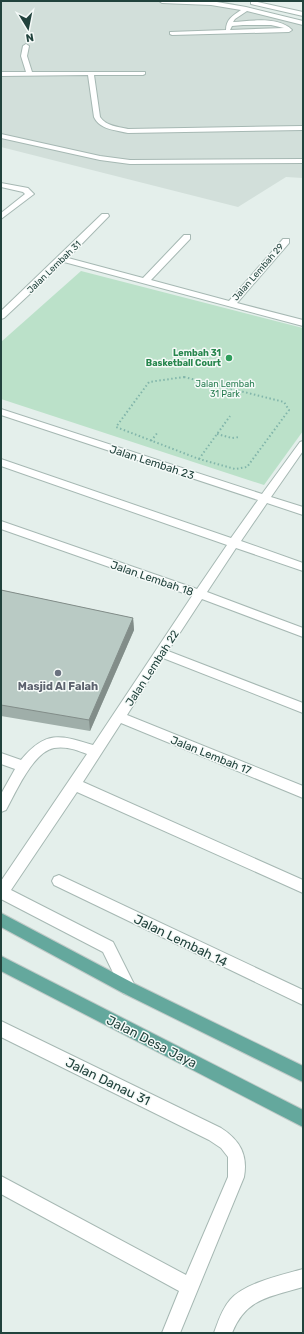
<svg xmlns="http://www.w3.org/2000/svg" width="304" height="1334" font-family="Rubik,sans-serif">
  <rect width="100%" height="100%" fill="#e4efeb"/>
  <path fill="#d2dfda" d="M1 1H223L303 21V178L286 177 238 207 1 147Z"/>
  <path fill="#bbe1c9" d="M81 271 303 328V431L264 485 1 399V342Z"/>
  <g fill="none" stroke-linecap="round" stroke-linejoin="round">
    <defs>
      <g id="minor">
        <path d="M159 1H211L246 7 303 21V25L247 11 235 19 233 22C250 21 279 16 292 30L289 32 172 35 170 34V32L226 30C226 20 232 16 241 10L211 5 162 3ZM243 25H271L284 28 230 30 232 26Z"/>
        <path d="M253 1 303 12V16L251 4V2Z"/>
        <path d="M26 44 29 46 27 56 32 72H145V74L143 75H94L100 117C106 126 119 127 128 129L303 126V130L128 133C116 130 100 130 94 117L88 75 1 76V72H26L21 56 23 46Z"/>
        <path d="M1 134 100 156 130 160 303 159V163L130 164 100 160 1 138Z"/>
        <path d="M1 183 28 188 34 194 1 219V213L25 194 23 192 1 187Z"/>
        <path d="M102 214H108L109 216 68 258 143 278 184 235H190V239L151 280 229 301 283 239H289V243L237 303 303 320V326L64 262 4 318 1 319V311Z"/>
        <path d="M1 409 262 494 300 442 303 441V451L271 497 303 507V515L267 503 241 541 303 563V571L236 548 207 592 303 628V637L202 599 168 651 303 703V713L163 658 127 715 303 786V798L121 723 83 782 303 880V893L77 792 11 890 113 942 136 988 133 993 128 995 123 993 103 952 1 899V881L87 754C77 750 66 746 54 748 33 752 16 792 6 810L1 812V794L15 769 1 764V753L21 760C46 730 60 735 93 745L192 596 1 529V521L197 589 227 545 1 466V459L231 538 258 500 1 415Z"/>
        <path d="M59 875 303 990V1005L54 885 52 881 54 877Z"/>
        <path d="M1 1021 221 1128C240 1140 248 1155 244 1177L180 1333H162L179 1291 1 1194V1176L186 1275 228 1177V1157L221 1148 209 1140 1 1037Z"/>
        <path d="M303 1269V1287C270 1297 246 1298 232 1333H214C218 1322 222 1309 230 1300 244 1283 282 1275 303 1269Z"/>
      </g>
      <g id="major">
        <path d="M1 913 133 983 303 1066V1082L123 993 1 927Z"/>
        <path d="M1 956 303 1110V1127L1 971Z"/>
      </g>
    </defs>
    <use href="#minor" stroke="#a6b8b3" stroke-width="2"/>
    <use href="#major" stroke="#c1cac8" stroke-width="2"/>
    <g stroke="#81b5aa" stroke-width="2" stroke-dasharray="1.5 2.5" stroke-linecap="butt">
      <path d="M184 377 284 402 289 410 247 467 235 469 199 459 116 427 149 382Z"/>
      <path d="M217 434 232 438 239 437"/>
      <path d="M151 441 158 432"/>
      <path d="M199 459 230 416"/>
    </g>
    <use href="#minor" fill="#fff" fill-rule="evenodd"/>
    <use href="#major" fill="#64a89d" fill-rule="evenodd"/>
  </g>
  <path fill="#9faea9" d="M1 590 133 618 134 630 90 731 1 716Z"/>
  <path fill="#828d89" d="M133 618 134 630 90 731 89 720Z"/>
  <path fill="#b9cac4" stroke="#828d89" d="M1 590 133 618 89 720 1 705Z"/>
  <circle fill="#2e9e5b" stroke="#f5faf8" stroke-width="1.5" cx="229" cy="358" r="4"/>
  <circle fill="#6b7280" stroke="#f5faf8" stroke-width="1.5" cx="58" cy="673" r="4"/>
  <g text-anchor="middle" stroke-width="3" stroke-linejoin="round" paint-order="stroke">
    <g font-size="9" fill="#21423c" stroke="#f5faf8">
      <text transform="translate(54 267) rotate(-44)" y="3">Jalan Lembah 31</text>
      <text transform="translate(258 272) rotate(-49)" y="3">Jalan Lembah 29</text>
    </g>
    <g font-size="9" font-weight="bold" fill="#27864d" stroke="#f5faf8" text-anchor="end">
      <text x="221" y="356">Lembah 31<tspan x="221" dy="10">Basketball Court</tspan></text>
    </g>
    <g font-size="9" fill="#277d51" stroke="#f5faf8">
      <text x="225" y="387">Jalan Lembah<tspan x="225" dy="10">31 Park</tspan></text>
    </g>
    <g font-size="11" fill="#21423c" stroke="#f5faf8">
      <text transform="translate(152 462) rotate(18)" y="4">Jalan Lembah 23</text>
      <text transform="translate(152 578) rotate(19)" y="4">Jalan Lembah 18</text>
      <text transform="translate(152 668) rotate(-57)" y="4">Jalan Lembah 22</text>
      <text transform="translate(211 755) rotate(22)" y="4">Jalan Lembah 17</text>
    </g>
    <g font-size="11" font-weight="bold" fill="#5b616d" stroke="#f5faf8">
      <text x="58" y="690">Masjid Al Falah</text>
    </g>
    <g font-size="13" fill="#21423c" stroke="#f5faf8">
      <text transform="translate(181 940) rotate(26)" y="5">Jalan Lembah 14</text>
      <text transform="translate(152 1041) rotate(27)" y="5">Jalan Desa Jaya</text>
      <text transform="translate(108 1081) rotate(26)" y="5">Jalan Danau 31</text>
    </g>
  </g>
  <rect width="304" height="1334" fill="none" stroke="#21423c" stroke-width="4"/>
  <g transform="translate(28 28) rotate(170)" stroke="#f5faf8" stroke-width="3" paint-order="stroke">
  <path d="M0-3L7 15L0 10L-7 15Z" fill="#21423c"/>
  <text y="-6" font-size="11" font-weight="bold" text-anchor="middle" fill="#21423c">N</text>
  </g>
</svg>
